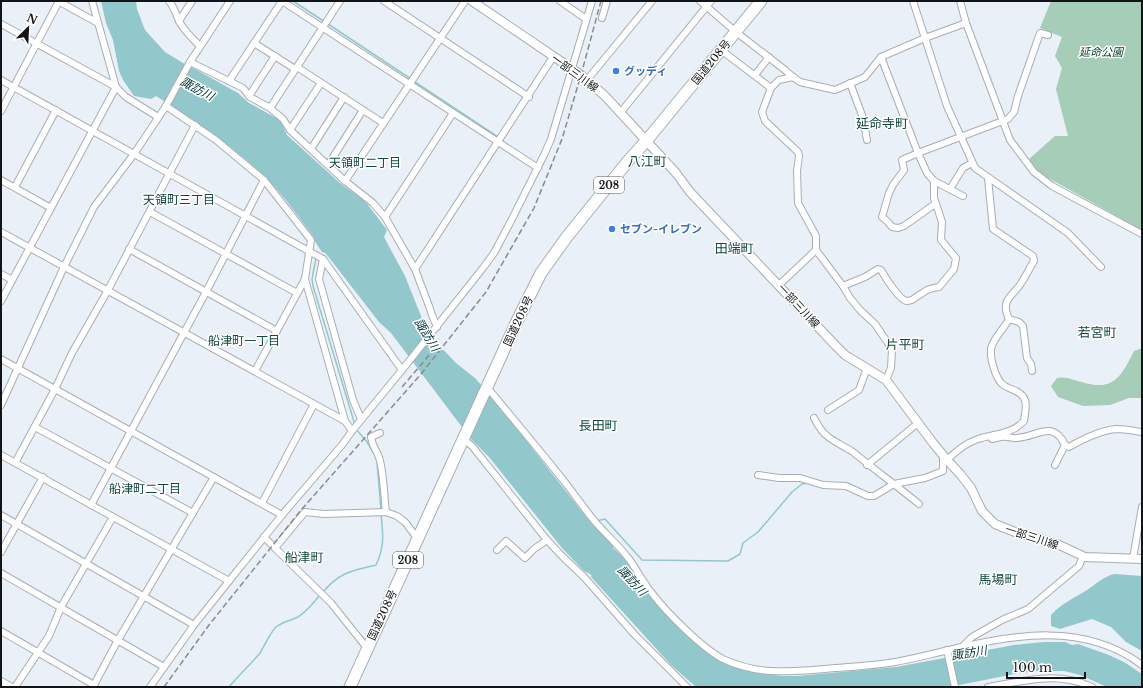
<svg xmlns="http://www.w3.org/2000/svg" width="1143" height="688" font-family="'Libre Baskerville','Noto Sans JP',serif">
  <rect width="100%" height="100%" fill="#eaf0f8"/>
  <g fill="#a5cdb8">
    <path d="M1051 1H1142V230L1041 174 1028 160 1055 136H1068L1056 89 1062 68 1055 56 1062 37 1040 28Z"/>
    <path d="M1142 348V398H1129L1110 405 1083 406 1058 397 1051 386 1057 378C1066 376 1073 380 1082 382 1113 392 1121 377 1134 351Z"/>
  </g>
  <g fill="#92c8cb">
    <path d="M101 1H136L137 9 145 30 165 52 183 63 195 69 238 93 249 103 280 120 287 135 341 184 365 201 387 230 384 237 405 276 425 326 437 343 456 363 475 378 491 396 591 523H594V525L613 544V548L624 558 638 577 645 590 660 608 681 629 745 670 758 673 782 676H797L896 667 1014 645 1044 642H1065L1072 645 1078 644 1109 655 1124 662 1142 674V687H1107L1080 675 1064 671H1037L1015 674 949 687H696L671 665 591 577 592 576 590 574 584 571 562 548 489 457 471 439 391 333 379 322 327 255 325 253 322 252 314 240V237C299 218 285 197 268 180 236 148 194 121 156 96L151 99 134 96 123 80 119 71 113 40 106 23Z"/>
    <path d="M1114 574 1142 576V651L1126 642 1111 627 1092 619 1060 629 1051 626V615C1061 604 1074 598 1087 590 1096 584 1103 577 1114 574Z"/>
  </g>
  <g fill="none" stroke-linecap="round" stroke-linejoin="round">
    <g stroke="#92c8cb" stroke-width="1.5">
      <path d="M293 1 325 22"/>
      <path d="M328 24 411 79"/>
      <path d="M415 82 498 137"/>
      <path d="M316 258 312 279 313 286 355 425"/>
      <path d="M356 429 367 442 376 457"/>
      <path d="M377 462 381 510"/>
      <path d="M596 521 605 519 642 560 728 561 740 554 743 543 758 532 792 492 802 484 808 483"/>
      <path d="M323 592C340 572 351 571 376 565 385 546 383 534 381 514"/>
      <path d="M229 687C239 675 250 665 260 653 265 645 270 633 276 627 282 622 289 621 296 618 306 613 313 603 320 595"/>
    </g>
    <defs>
      <g id="street">
        <path d="M58 1 98 23"/>
        <path d="M169 1C174 7 176 14 179 21 184 31 192 38 200 46"/>
        <path d="M282 1 538 168"/>
        <path d="M384 1 529 97"/>
        <path d="M560 1 586 19"/>
        <path d="M700 1 736 32 785 70 793 77 800 82 835 90 865 77 881 57 925 38 966 23"/>
        <path d="M913 1 947 106 975 168 1068 233 1101 267"/>
        <path d="M960 1 966 23 1010 140 1034 172 1052 186 1142 234"/>
        <path d="M602 18 607 1"/>
        <path d="M179 21 192 1"/>
        <path d="M1 24 116 87 126 97 158 117"/>
        <path d="M254 43 295 69"/>
        <path d="M721 50 771 88"/>
        <path d="M881 57 918 153 1008 119 1014 112 1018 96 1040 33 1048 35"/>
        <path d="M190 62 243 88 250 97 270 108 283 119 290 130 345 181 373 203 385 217 415 269 429 306 432 315 437 327"/>
        <path d="M297 67 383 123"/>
        <path d="M755 75 769 57"/>
        <path d="M793 77 779 80 771 88 762 112 765 121 798 152 799 156 797 171 798 203 816 236V250L843 286 850 298 860 310 875 324 892 349 891 368 886 380"/>
        <path d="M1 80 323 259 402 370"/>
        <path d="M587 80 652 1"/>
        <path d="M229 81 282 1"/>
        <path d="M850 83 863 118 867 140"/>
        <path d="M249 96 275 56"/>
        <path d="M166 106 216 140 264 180 311 240 305 279 345 421 352 431"/>
        <path d="M270 108 340 1"/>
        <path d="M1 111 59 1"/>
        <path d="M621 112 711 1"/>
        <path d="M290 130 321 83"/>
        <path d="M311 149 344 97"/>
        <path d="M328 165 363 110"/>
        <path d="M988 178 993 229 1033 256 1034 261C1030 267 1027 274 1023 280 1015 296 999 298 1009 319"/>
        <path d="M1 180 51 208"/>
        <path d="M345 181 465 1"/>
        <path d="M934 181 963 196"/>
        <path d="M15 187 56 110"/>
        <path d="M950 189 963 168 972 163"/>
        <path d="M150 212 297 293"/>
        <path d="M385 217 453 113"/>
        <path d="M1 232 345 421"/>
        <path d="M129 249 277 331"/>
        <path d="M323 259 319 279 353 400 361 419"/>
        <path d="M415 269 553 57"/>
        <path d="M1 274 12 280"/>
        <path d="M779 285 816 250"/>
        <path d="M843 286 865 277 878 269 881 270C885 277 900 301 907 301 910 301 914 299 916 297 926 291 926 289 939 287L954 269 956 258 941 240 942 222 934 198V181L927 173 918 153 902 160 904 170 893 185 889 193 882 217 888 222 892 227 898 228 904 226 935 204"/>
        <path d="M1 301 116 87 92 1"/>
        <path d="M1009 319 1019 322 1023 326 1027 358 1031 364 1032 371"/>
        <path d="M1 359 282 515"/>
        <path d="M255 371 305 279"/>
        <path d="M487 388 491 392C515 421 540 451 564 481 575 495 585 510 597 524 608 536 620 547 629 559 637 570 643 582 651 592 666 612 702 648 723 659 757 675 788 672 824 669 847 667 872 666 895 662 913 659 931 654 949 650 1013 634 1085 622 1142 665"/>
        <path d="M1 405 64 267 94 207 134 154 166 106 190 62 230 1"/>
        <path d="M828 410 859 390 867 368"/>
        <path d="M814 418C816 422 819 427 822 431 830 441 843 445 853 452 875 470 897 486 919 504"/>
        <path d="M35 427 193 513"/>
        <path d="M380 433 371 437C372 447 378 451 380 461 384 477 384 496 386 512"/>
        <path d="M463 439 472 446 547 540 562 556 584 577 635 635 687 687"/>
        <path d="M992 439C997 438 1003 436 1008 437 1011 437 1014 439 1017 438 1037 437 1053 419 1065 445L1055 465"/>
        <path d="M1065 445 1069 447C1083 439 1100 430 1117 429 1125 429 1134 431 1142 432"/>
        <path d="M1 455 229 581"/>
        <path d="M947 460C956 451 966 443 978 439 993 434 1013 434 1024 421 1025 414 1027 406 1025 400 1021 390 1009 390 1002 384 995 377 990 358 991 349 993 338 1004 329 1009 319"/>
        <path d="M15 463 55 389 72 353 108 290 195 125"/>
        <path d="M867 465 918 423"/>
        <path d="M758 475 779 478H800L823 485 846 486 868 496H874L894 484 925 478 943 471V456"/>
        <path d="M262 503 314 404"/>
        <path d="M91 505 206 292 264 180"/>
        <path d="M1 515 194 625"/>
        <path d="M264 537 275 548"/>
        <path d="M497 550 506 541 525 558 534 549 547 540"/>
        <path d="M1 552 43 477"/>
        <path d="M1133 558 1142 507"/>
        <path d="M1 573 164 667"/>
        <path d="M1 631 94 685 95 687"/>
        <path d="M962 647 972 637 1002 620 1028 609 1079 566 1083 556"/>
        <path d="M367 648 331 603 275 548 305 512 324 514 386 512 397 516 405 522 417 538"/>
        <path d="M947 650 955 687"/>
        <path d="M15 687 49 636 61 607 113 517"/>
        <path d="M93 687 118 640 214 477"/>
        <path d="M150 687 194 625 229 581 282 515 342 445 352 431 402 370 483 268 494 253 510 223 544 155 551 139 592 1"/>
        <path d="M988 687C1023 681 1058 671 1092 687"/>
      </g>
      <g id="secondary">
        <path d="M472 1 581 75 605 96 676 173 690 192 836 346 845 355 886 380 933 443 947 460 961 475 971 488 982 511 995 524 1015 532 1055 543 1085 557 1142 559"/>
        <path d="M1 682 10 687"/>
      </g>
      <path id="highway" d="M350 687 518 319 541 273 566 238 628 161 647 140 761 1"/>
    </defs>
    <use href="#street" stroke="#a8adb5" stroke-width="8"/>
    <use href="#secondary" stroke="#a8adb5" stroke-width="10"/>
    <use href="#highway" stroke="#a8adb5" stroke-width="13"/>
    <use href="#street" stroke="#fff" stroke-width="6"/>
    <use href="#secondary" stroke="#fff" stroke-width="8"/>
    <use href="#highway" stroke="#fff" stroke-width="11"/>
    <g stroke="#878b91" stroke-width="1.5" stroke-dasharray="6 3" stroke-linecap="butt">
      <path d="M402 387 437 346"/>
      <path d="M164 687 209 625 301 510 421 374 486 292 534 208 562 139 581 75 601 1"/>
    </g>
  </g>
  <g fill="#3f7fe0" stroke="#fff" stroke-width="1.5">
    <circle cx="616" cy="71" r="4"/>
    <circle cx="612" cy="229" r="4"/>
  </g>
  <g text-anchor="middle" stroke-width="3" stroke-linejoin="round" paint-order="stroke">
    <g fill="#fff" stroke="#595a5d" stroke-width="1">
      <rect x="594" y="177" width="30" height="16" rx="3"/>
      <rect x="393" y="552" width="30" height="16" rx="3"/>
    </g>
    <g font-size="10" font-weight="bold" fill="#121417">
      <text x="609" y="189">208</text>
      <text x="408" y="564">208</text>
    </g>
    <g font-size="11" font-style="italic" fill="#09422d" stroke="#fff">
      <text x="1101" y="56">延命公園</text>
    </g>
    <g font-size="11" fill="#121417" stroke="#fff">
      <text transform="translate(711 62) rotate(-51)" y="4">国道208号</text>
      <text transform="translate(575 73) rotate(36)" y="4">一部三川線</text>
      <text transform="translate(799 306) rotate(47)" y="4">一部三川線</text>
      <text transform="translate(518 321) rotate(-65)" y="4">国道208号</text>
      <text transform="translate(1032 537) rotate(18)" y="4">一部三川線</text>
      <text transform="translate(382 615) rotate(-65)" y="4">国道208号</text>
    </g>
    <g font-size="11" font-weight="bold" fill="#366cbe" stroke="#fff" text-anchor="start">
      <text x="624" y="75">グッディ</text>
      <text x="620" y="233">セブン-イレブン</text>
    </g>
    <g font-size="12" font-style="italic" fill="#003538" stroke="#fff">
      <text transform="translate(197 89) rotate(28)" y="4">諏訪川</text>
      <text transform="translate(427 335) rotate(58)" y="4">諏訪川</text>
      <text transform="translate(632 581) rotate(47)" y="4">諏訪川</text>
      <text transform="translate(969 653) rotate(-9)" y="4">諏訪川</text>
    </g>
    <g font-size="12" fill="#0f483d" stroke="#fff">
      <text x="365" y="167">天領町二丁目</text>
      <text x="179" y="204">天領町三丁目</text>
      <text x="244" y="345">船津町一丁目</text>
      <text x="145" y="493">船津町二丁目</text>
    </g>
    <g font-size="13" fill="#0f483d" stroke="#fff">
      <text x="882" y="128">延命寺町</text>
      <text x="647" y="166">八江町</text>
      <text x="734" y="253">田端町</text>
      <text x="1097" y="337">若宮町</text>
      <text x="905" y="349">片平町</text>
      <text x="598" y="430">長田町</text>
      <text x="304" y="562">船津町</text>
      <text x="998" y="584">馬場町</text>
    </g>
  </g>
  <rect width="1143" height="688" fill="none" stroke="#121417" stroke-width="4"/>
  <g transform="translate(28 28) rotate(24)" stroke="#ffffff" stroke-width="3" paint-order="stroke">
  <path d="M0-3L7 15L0 10L-7 15Z" fill="#121417"/>
  <text y="-6" font-size="11" font-weight="bold" text-anchor="middle" fill="#121417">N</text>
  </g>
  <path d="M1007 672v6h78v-6" fill="none" stroke="#121417" stroke-width="2"/>
  <text x="1013" y="672" font-size="12" fill="#121417" stroke="#ffffff" stroke-width="3" paint-order="stroke">100 m</text>
</svg>
